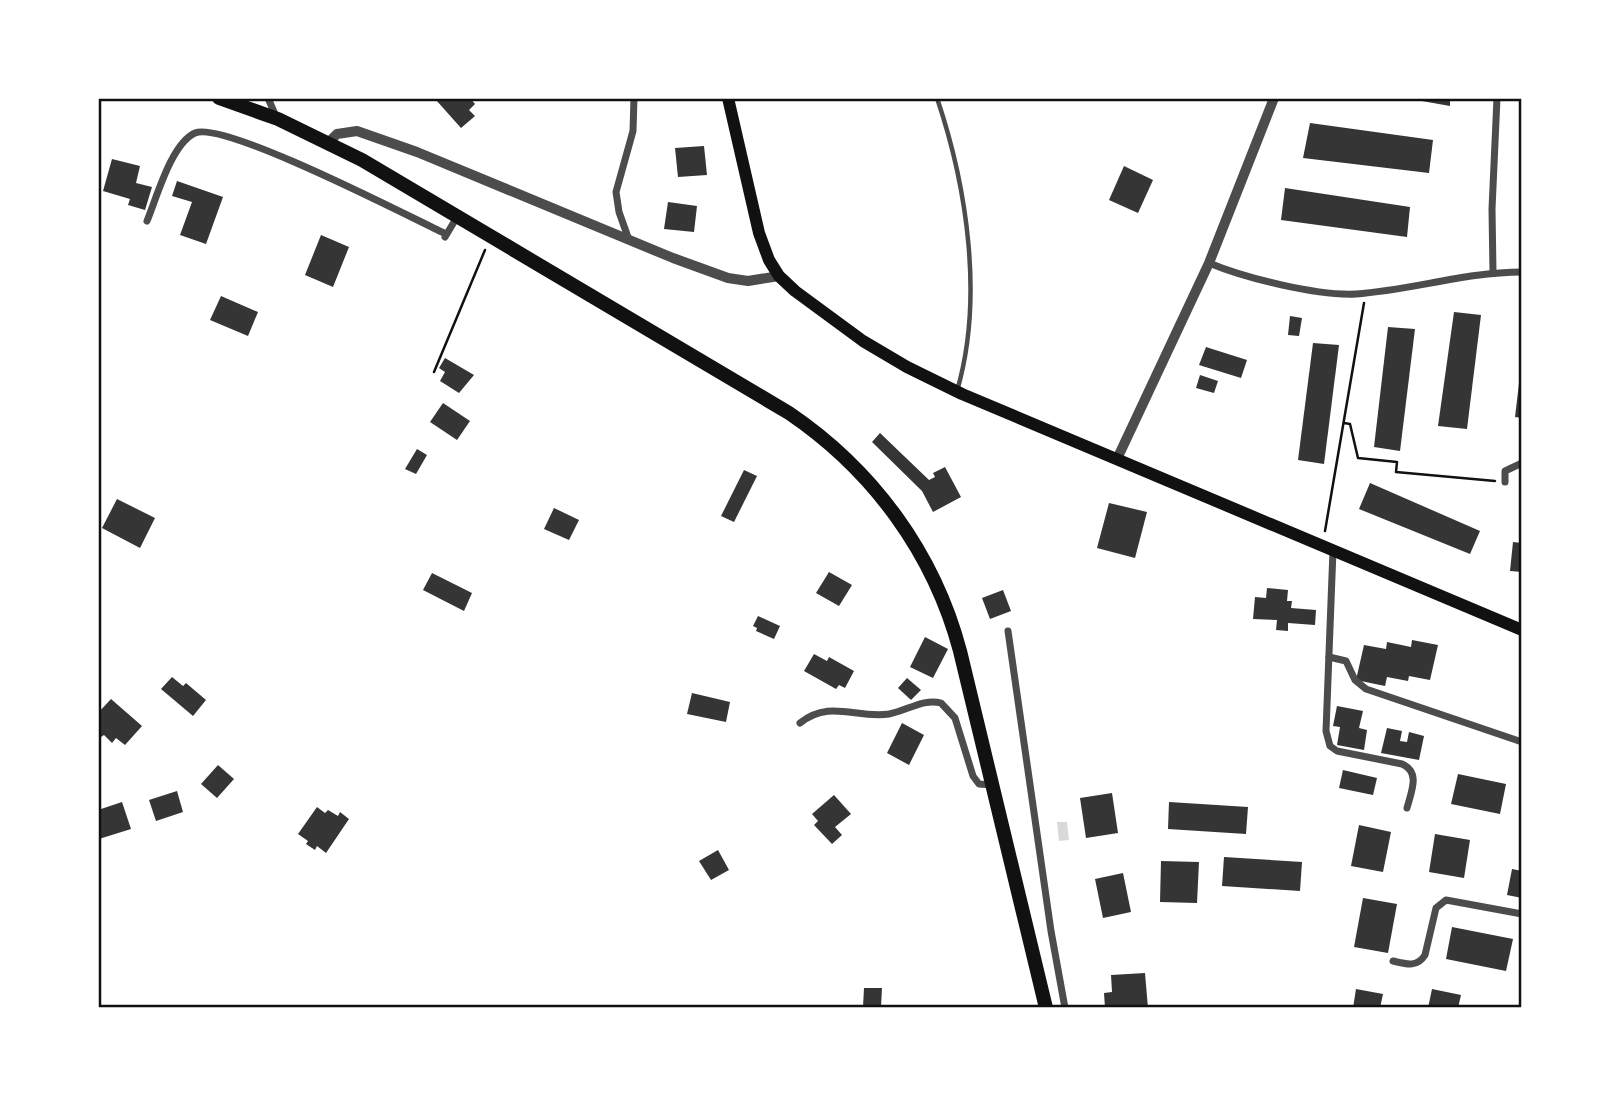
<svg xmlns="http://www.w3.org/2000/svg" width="1620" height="1106" font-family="'Source Sans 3',sans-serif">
  <rect width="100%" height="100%" fill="#fff"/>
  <path fill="#d9d9d9" d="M1057 822H1067L1069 840 1059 841Z"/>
  <g fill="#353535">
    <path d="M438 98H470L475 104 469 110 475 116 461 128 436 100Z"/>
    <path d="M1405 98H1450V106Z"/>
    <path d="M1310 123 1433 140 1429 173 1303 158Z"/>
    <path d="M704 146 707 175 678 177 675 148Z"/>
    <path d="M112 159 140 166 136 183 152 187 145 210 128 205 130 199 103 191Z"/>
    <path d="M1124 166 1153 180 1138 213 1109 200Z"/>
    <path d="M177 181 223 197 206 244 180 235 192 202 172 196Z"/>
    <path d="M1285 188 1410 207 1407 237 1281 220Z"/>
    <path d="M668 202 697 206 694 232 664 229Z"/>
    <path d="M321 235 349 247 333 287 305 275Z"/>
    <path d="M221 296 258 312 248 336 210 320Z"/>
    <path d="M1454 312 1481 315 1467 429 1438 426Z"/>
    <path d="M1290 316 1302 318 1299 336 1288 335Z"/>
    <path d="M1388 327 1415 329 1400 451 1374 447Z"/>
    <path d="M1313 343 1339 345 1324 464 1298 460Z"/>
    <path d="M1206 347 1247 360 1241 378 1199 365Z"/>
    <path d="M445 358 474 375 459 393 440 381 445 372 439 368Z"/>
    <path d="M1200 375 1218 381 1214 393 1196 388Z"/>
    <path d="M1520 375H1522V418L1515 417Z"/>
    <path d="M443 403 470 421 457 440 430 422Z"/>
    <path d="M880 433 929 480 935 477 933 473 945 467 961 497 933 512 922 491 872 442Z"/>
    <path d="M417 449 427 455 416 474 405 469Z"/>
    <path d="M744 470 757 476 734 522 721 516Z"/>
    <path d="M1370 483 1480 531 1470 554 1359 509Z"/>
    <path d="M117 499 155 518 140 548 102 528Z"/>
    <path d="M1109 503 1147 512 1135 558 1097 548Z"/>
    <path d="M554 508 579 520 569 540 544 529Z"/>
    <path d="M1513 542 1522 543V572L1510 571Z"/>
    <path d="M829 572 852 585 839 606 816 593Z"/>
    <path d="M432 573 472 593 464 611 423 590Z"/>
    <path d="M1267 588 1288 590 1287 601H1292L1291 608 1316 610 1315 625 1288 623V631L1276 630 1277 620 1253 619 1255 597 1266 598Z"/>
    <path d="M1003 590 1011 611 990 619 982 598Z"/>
    <path d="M758 616 780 626 774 639 756 631 757 628 753 626Z"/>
    <path d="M925 637 948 649 933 678 910 667Z"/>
    <path d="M1412 640 1438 645 1430 680 1409 676 1408 681 1387 677 1385 686 1356 680 1364 645 1386 649 1387 642 1411 647Z"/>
    <path d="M814 654 827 661 829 657 854 671 845 688 839 685 836 689 804 671Z"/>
    <path d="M172 677 183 686 186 683 206 700 193 716 161 689Z"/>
    <path d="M907 678 921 690 911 700 898 688Z"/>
    <path d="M692 693 730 702 726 722 687 714Z"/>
    <path d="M111 699 142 726 125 745 116 738 112 743 104 735 101 737 98 734V713Z"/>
    <path d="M1337 706 1363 711 1359 728 1367 730 1364 750 1337 745 1340 727 1333 726Z"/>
    <path d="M902 723 924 735 909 765 887 753Z"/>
    <path d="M1387 728 1402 731 1400 741 1407 742 1409 732 1424 736 1419 760 1381 753Z"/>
    <path d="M218 765 234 779 217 798 201 784Z"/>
    <path d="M1343 770 1377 778 1373 795 1339 788Z"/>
    <path d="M1458 774 1506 784 1500 814 1451 804Z"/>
    <path d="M177 791 183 812 156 821 149 800Z"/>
    <path d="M1112 793 1118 833 1086 838 1080 798Z"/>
    <path d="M834 795 851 814 835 827 842 835 832 844 814 825 818 821 812 814Z"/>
    <path d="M122 802 131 829 99 839 98 810Z"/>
    <path d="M1169 802 1248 807 1246 834 1168 829Z"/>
    <path d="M317 807 325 813 328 810 338 816 340 812 349 819 326 853 317 846 315 850 306 844 308 841 298 834Z"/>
    <path d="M1359 825 1391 832 1383 872 1351 866Z"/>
    <path d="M1435 834 1470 840 1464 878 1429 872Z"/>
    <path d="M718 850 729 870 711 880 699 861Z"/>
    <path d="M1224 857 1302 862 1300 891 1222 886Z"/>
    <path d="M1161 861 1199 862 1197 903 1160 902Z"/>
    <path d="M1512 869 1522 871V898L1507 895Z"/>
    <path d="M1123 873 1131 912 1103 918 1095 879Z"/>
    <path d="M1363 898 1397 904 1388 953 1354 947Z"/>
    <path d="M1452 927 1513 939 1506 971 1446 959Z"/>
    <path d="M1145 973 1148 1008H1105L1104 993 1112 992 1111 975Z"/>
    <path d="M864 988H882L881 1007H863Z"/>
    <path d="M1356 989 1383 994 1380 1008H1353Z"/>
    <path d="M1432 989 1461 995 1458 1008H1428Z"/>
  </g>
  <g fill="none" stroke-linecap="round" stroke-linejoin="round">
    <g stroke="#111" stroke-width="2.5">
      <path d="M434 372 485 250"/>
      <path d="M1344 423 1350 424 1358 458 1397 462 1396 472 1495 481"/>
      <path d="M1325 531 1364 303"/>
    </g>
    <path stroke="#4c4c4c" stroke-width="4.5" d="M937 98C967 187 984 299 957 391"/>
    <g stroke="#4c4c4c" stroke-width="7">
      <path d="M268 98 277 119"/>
      <path d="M147 221C157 197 171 144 195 133 223 120 410 217 446 234"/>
      <path d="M445 237 457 217"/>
      <path d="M629 240 619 212 616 192 633 131 634 98"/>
      <path d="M1209 263C1245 278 1317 296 1356 294 1412 290 1466 272 1522 272"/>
      <path d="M1493 272 1492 209 1497 98"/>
      <path d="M1505 482V471L1522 463"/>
      <path d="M1333 550 1326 731 1330 746 1337 751 1402 764C1421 772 1411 792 1407 808"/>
      <path d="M1008 631 1051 931 1065 1008"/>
      <path d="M1329 657 1346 661 1355 680 1366 689 1522 742"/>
      <path d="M800 723C830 699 856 719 889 714 906 711 924 698 941 703L955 718 973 776 979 784 992 785"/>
      <path d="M1393 961C1406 964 1417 968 1425 955L1436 908 1446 900 1522 914"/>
    </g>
    <g stroke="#4c4c4c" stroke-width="10">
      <path d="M328 143 337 134 357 131 417 152 673 258 728 278 748 281 779 276"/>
      <path d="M1117 459 1209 263 1274 98"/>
    </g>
    <path stroke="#111" stroke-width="12" d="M728 98 759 233 769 260 779 276 795 291 863 341 907 367 962 394 1522 630"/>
    <path stroke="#111" stroke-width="14" d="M219 98 278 119 362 160 789 413C873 470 934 553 960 651L1046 1008"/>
  </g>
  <rect width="1620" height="1106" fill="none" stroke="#ffffff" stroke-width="200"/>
  <rect x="100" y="100" width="1420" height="906" fill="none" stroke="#111" stroke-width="2.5"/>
</svg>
